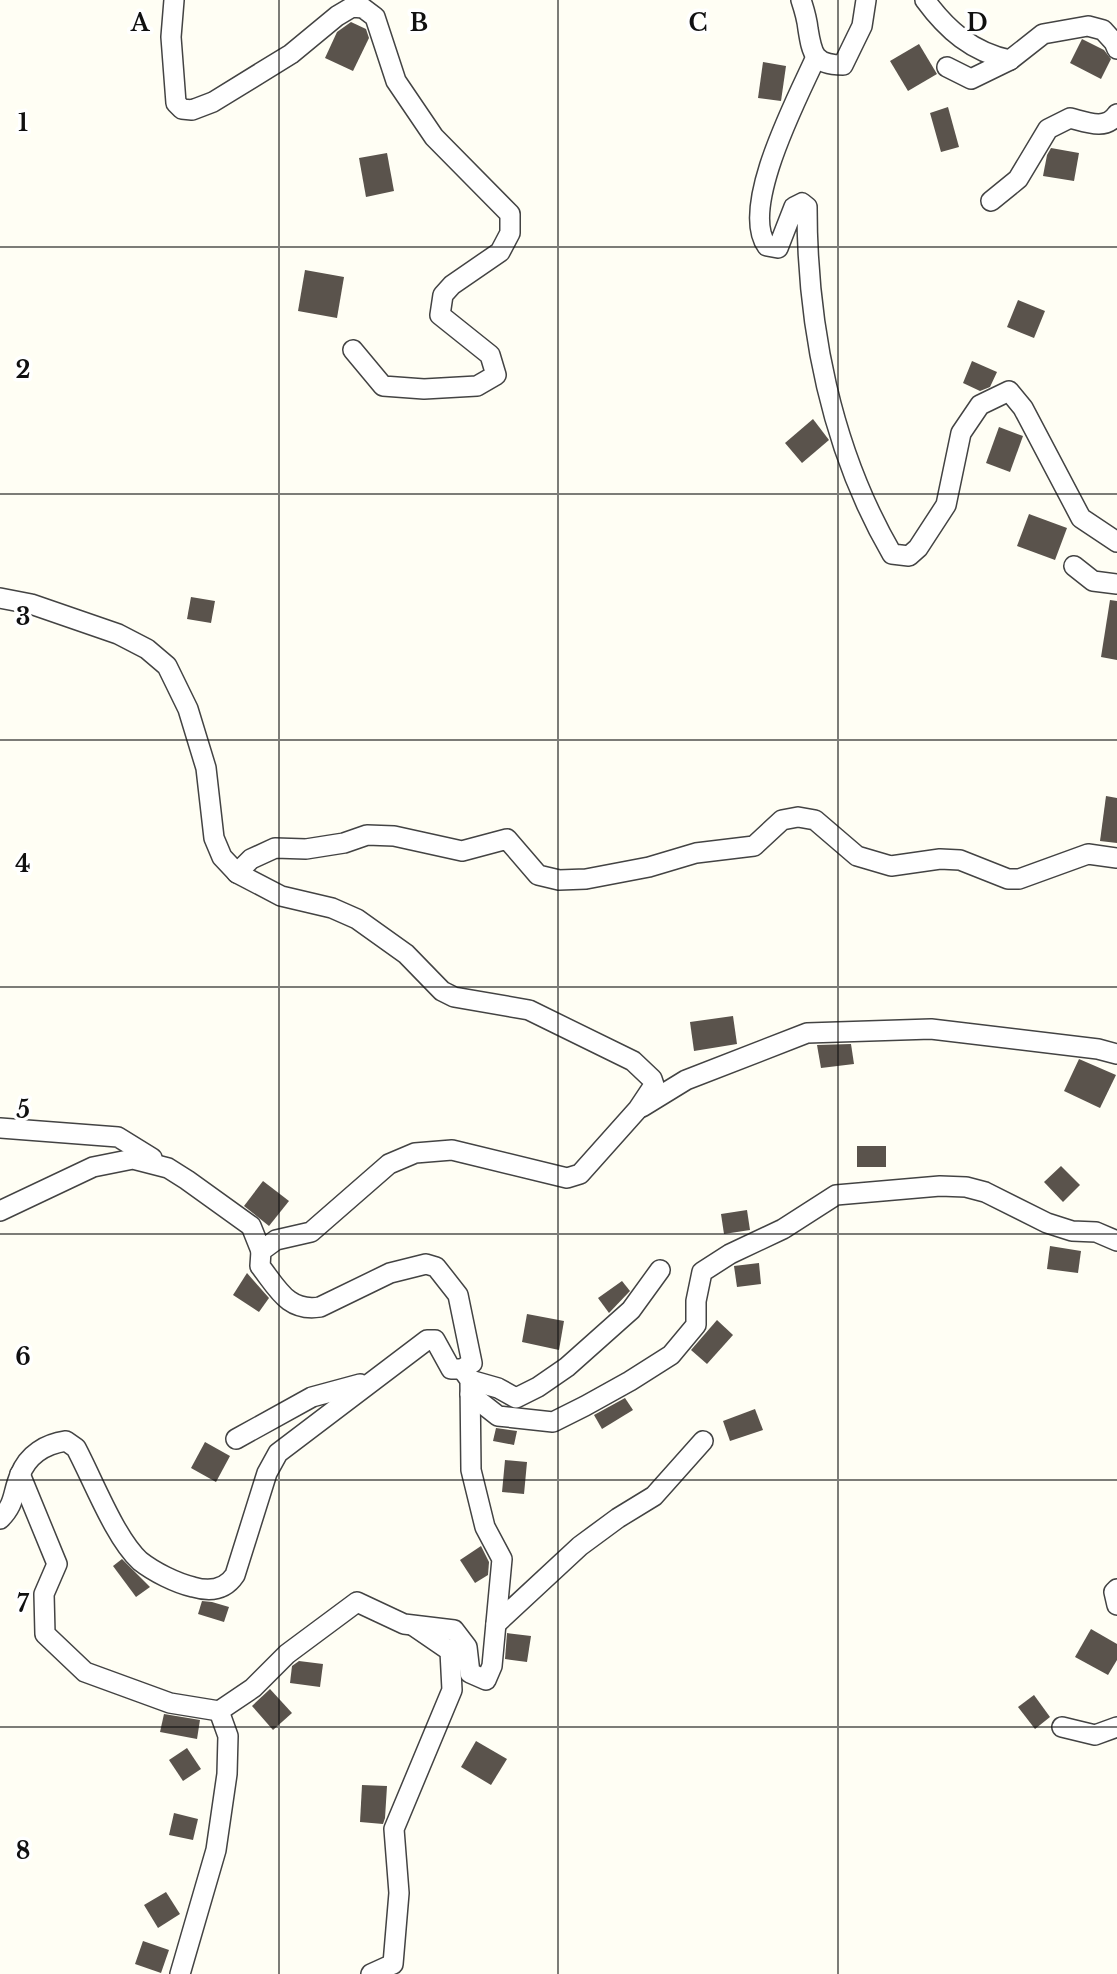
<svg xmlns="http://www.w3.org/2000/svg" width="1117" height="1974" font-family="'Libre Baskerville',serif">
  <rect width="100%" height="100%" fill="#fffef4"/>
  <g fill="#5a534c">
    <path d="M351 22 366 29 369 38 353 71 325 58 337 32Z"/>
    <path d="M1082 39 1104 50 1111 59 1101 79 1070 63Z"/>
    <path d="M919 44 937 74 908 91 890 61Z"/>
    <path d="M763 62 786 66 781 101 758 98Z"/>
    <path d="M948 107 959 147 941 152 930 113Z"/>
    <path d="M1051 148 1079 153 1074 181 1043 176 1047 155Z"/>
    <path d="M387 153 394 191 366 197 359 158Z"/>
    <path d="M305 270 344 277 337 318 298 311Z"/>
    <path d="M1018 300 1045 311 1034 338 1007 327Z"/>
    <path d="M972 361 997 372 990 387 980 391 963 383Z"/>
    <path d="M813 419 829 440 802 463 785 443Z"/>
    <path d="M999 427 1023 436 1010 472 986 463Z"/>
    <path d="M1029 514 1067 528 1055 560 1017 546Z"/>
    <path d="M191 597 215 601 211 623 187 619Z"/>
    <path d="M1110 600 1117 601V660L1101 657Z"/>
    <path d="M1106 796 1117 798V843L1100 841Z"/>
    <path d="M733 1016 737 1044 694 1051 690 1022Z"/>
    <path d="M851 1044 854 1064 821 1068 817 1045Z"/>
    <path d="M1079 1059 1116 1075 1100 1108 1064 1091Z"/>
    <rect x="857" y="1146" width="29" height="21"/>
    <path d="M1061 1166 1080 1185 1063 1202 1044 1182Z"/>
    <path d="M263 1181 289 1201 269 1226 244 1206Z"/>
    <path d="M747 1210 750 1230 724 1234 721 1214Z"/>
    <path d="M1050 1246 1081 1251 1078 1273 1047 1269Z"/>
    <path d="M759 1263 761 1284 737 1287 734 1266Z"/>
    <path d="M247 1273 269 1298 259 1312 233 1295Z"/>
    <path d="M622 1281 630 1291 609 1313 598 1298Z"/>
    <path d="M527 1314 564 1321 559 1350 522 1342Z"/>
    <path d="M717 1320 733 1335 707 1364 691 1350Z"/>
    <path d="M625 1398 633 1410 602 1429 594 1415Z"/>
    <path d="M755 1409 763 1430 730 1441 723 1421Z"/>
    <path d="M496 1428 517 1431 514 1445 493 1441Z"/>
    <path d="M205 1442 230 1456 216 1482 191 1468Z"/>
    <path d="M505 1460 527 1462 524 1494 502 1492Z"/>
    <path d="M481 1546 489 1562 488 1575 475 1583 460 1560Z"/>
    <path d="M122 1559 150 1587 136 1597 113 1566Z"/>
    <path d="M202 1601 212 1602 229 1607 224 1622 198 1614Z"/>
    <path d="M1091 1629 1117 1644V1660L1108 1675 1075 1657Z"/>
    <path d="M507 1633 531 1636 527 1662 505 1659Z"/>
    <path d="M299 1661 323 1664 320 1687 290 1683 292 1666Z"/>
    <path d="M270 1689 292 1713 273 1730 252 1706Z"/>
    <path d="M1034 1695 1050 1717 1035 1729 1018 1707Z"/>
    <path d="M164 1714 200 1720 197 1739 160 1732Z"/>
    <path d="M476 1741 507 1759 491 1785 461 1767Z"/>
    <path d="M187 1748 201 1769 183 1781 169 1760Z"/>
    <path d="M362 1785 387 1786 385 1818 383 1824 360 1822Z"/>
    <path d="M174 1813 198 1819 193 1840 169 1835Z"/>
    <path d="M166 1892 180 1914 158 1928 144 1905Z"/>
    <path d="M143 1941 169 1950 161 1973 135 1964Z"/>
  </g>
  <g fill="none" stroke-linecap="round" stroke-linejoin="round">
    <defs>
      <g id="minor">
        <path d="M174 0 171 37 176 103 182 109 192 110 213 102 291 54 337 16 352 7 363 8 375 17 396 81 434 137 510 214V233L500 252 452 285 443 295 440 315 490 355 496 375 477 386 424 389 383 386 353 350"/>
        <path d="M801 0C804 9 807 19 808 29 812 54 814 65 843 65L862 26 866 0"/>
        <path d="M925 0C947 30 972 52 1010 60L1043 34 1088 26 1103 30 1114 42 1117 49"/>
        <path d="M816 57C798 97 739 208 767 246L778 248 794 207 802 203 807 207C807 327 831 449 892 554L909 556 918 548 946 505 961 433 980 405 1009 391 1023 408 1081 518 1117 542"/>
        <path d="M947 67 971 79 1010 60"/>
        <path d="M991 201 1018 179 1048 129 1070 118C1086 122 1106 131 1117 114"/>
        <path d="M1074 566 1093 581 1117 584"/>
        <path d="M0 598 31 604 118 634 147 649 167 666 188 709 206 768 214 838 222 857 237 873 281 896 332 908 357 919 406 954 442 991 454 997 529 1010 633 1061 652 1079 654 1085 638 1109 580 1174 567 1178 452 1150 415 1153 389 1164 311 1232 276 1240 261 1251 260 1266C278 1289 288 1312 320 1307L390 1273 426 1264 436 1267 458 1295 472 1363 462 1369H451L435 1340H427L278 1453 267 1473 235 1575C225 1590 210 1592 193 1587 176 1583 154 1572 140 1561 115 1538 93 1480 76 1448L66 1441C46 1444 28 1454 20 1475 12 1493 16 1503 0 1519"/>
        <path d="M237 873 251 859 275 848 306 849 344 843 367 835 394 836 462 851 507 839 538 875 559 880 586 879 649 867 696 853 754 846 782 820 798 817 815 820 857 856 891 866 940 859 960 860 1008 879H1019L1088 854 1117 858"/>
        <path d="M642 1107 686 1080 807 1033 931 1029 1098 1049 1117 1054"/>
        <path d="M0 1128 118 1137 152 1158"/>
        <path d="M0 1211 93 1167 133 1159 168 1168 187 1180 251 1226 261 1251"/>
        <path d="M470 1380 498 1388 516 1398 538 1387 567 1367 631 1310 660 1270"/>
        <path d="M470 1394 498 1416 553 1422 585 1406 630 1381 671 1355 696 1325V1301L702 1272 730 1254 783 1229 836 1195 940 1186 966 1187 985 1192 1047 1223 1072 1231 1096 1232 1117 1241"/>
        <path d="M236 1439 312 1397 360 1384"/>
        <path d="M20 1474 57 1564 44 1594 45 1634 85 1672 170 1703 219 1711 253 1688 287 1654 357 1602 404 1624 454 1630 467 1647 470 1673 486 1680 492 1666 502 1559 485 1527 471 1470 470 1380 462 1369"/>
        <path d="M1117 1589 1114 1592 1117 1605"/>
        <path d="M496 1624 580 1546 618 1518 654 1496 703 1441"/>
        <path d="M1062 1727 1095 1735 1117 1727"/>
        <path d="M180 1974 216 1850 227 1774 228 1736 219 1711"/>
        <path d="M371 1974 393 1964 399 1893 394 1829 452 1690 450 1651 415 1627"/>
      </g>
    </defs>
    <use href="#minor" stroke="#434343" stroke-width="22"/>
    <use href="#minor" stroke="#fff" stroke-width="19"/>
  </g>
  <path fill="none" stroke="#101010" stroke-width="2" stroke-opacity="0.55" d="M279 0V1974M558 0V1974M838 0V1974M0 247H1117M0 494H1117M0 740H1117M0 987H1117M0 1234H1117M0 1480H1117M0 1727H1117"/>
  <g font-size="23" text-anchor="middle" font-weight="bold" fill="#101010" stroke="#fff" stroke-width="7" stroke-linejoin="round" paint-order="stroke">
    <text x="140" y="31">A</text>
    <text x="419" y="31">B</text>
    <text x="698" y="31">C</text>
    <text x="977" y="31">D</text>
    <text x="23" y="131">1</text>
    <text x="23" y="378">2</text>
    <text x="23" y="625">3</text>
    <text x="23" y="872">4</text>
    <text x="23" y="1118">5</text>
    <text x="23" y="1365">6</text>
    <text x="23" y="1612">7</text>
    <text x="23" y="1859">8</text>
  </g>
</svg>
